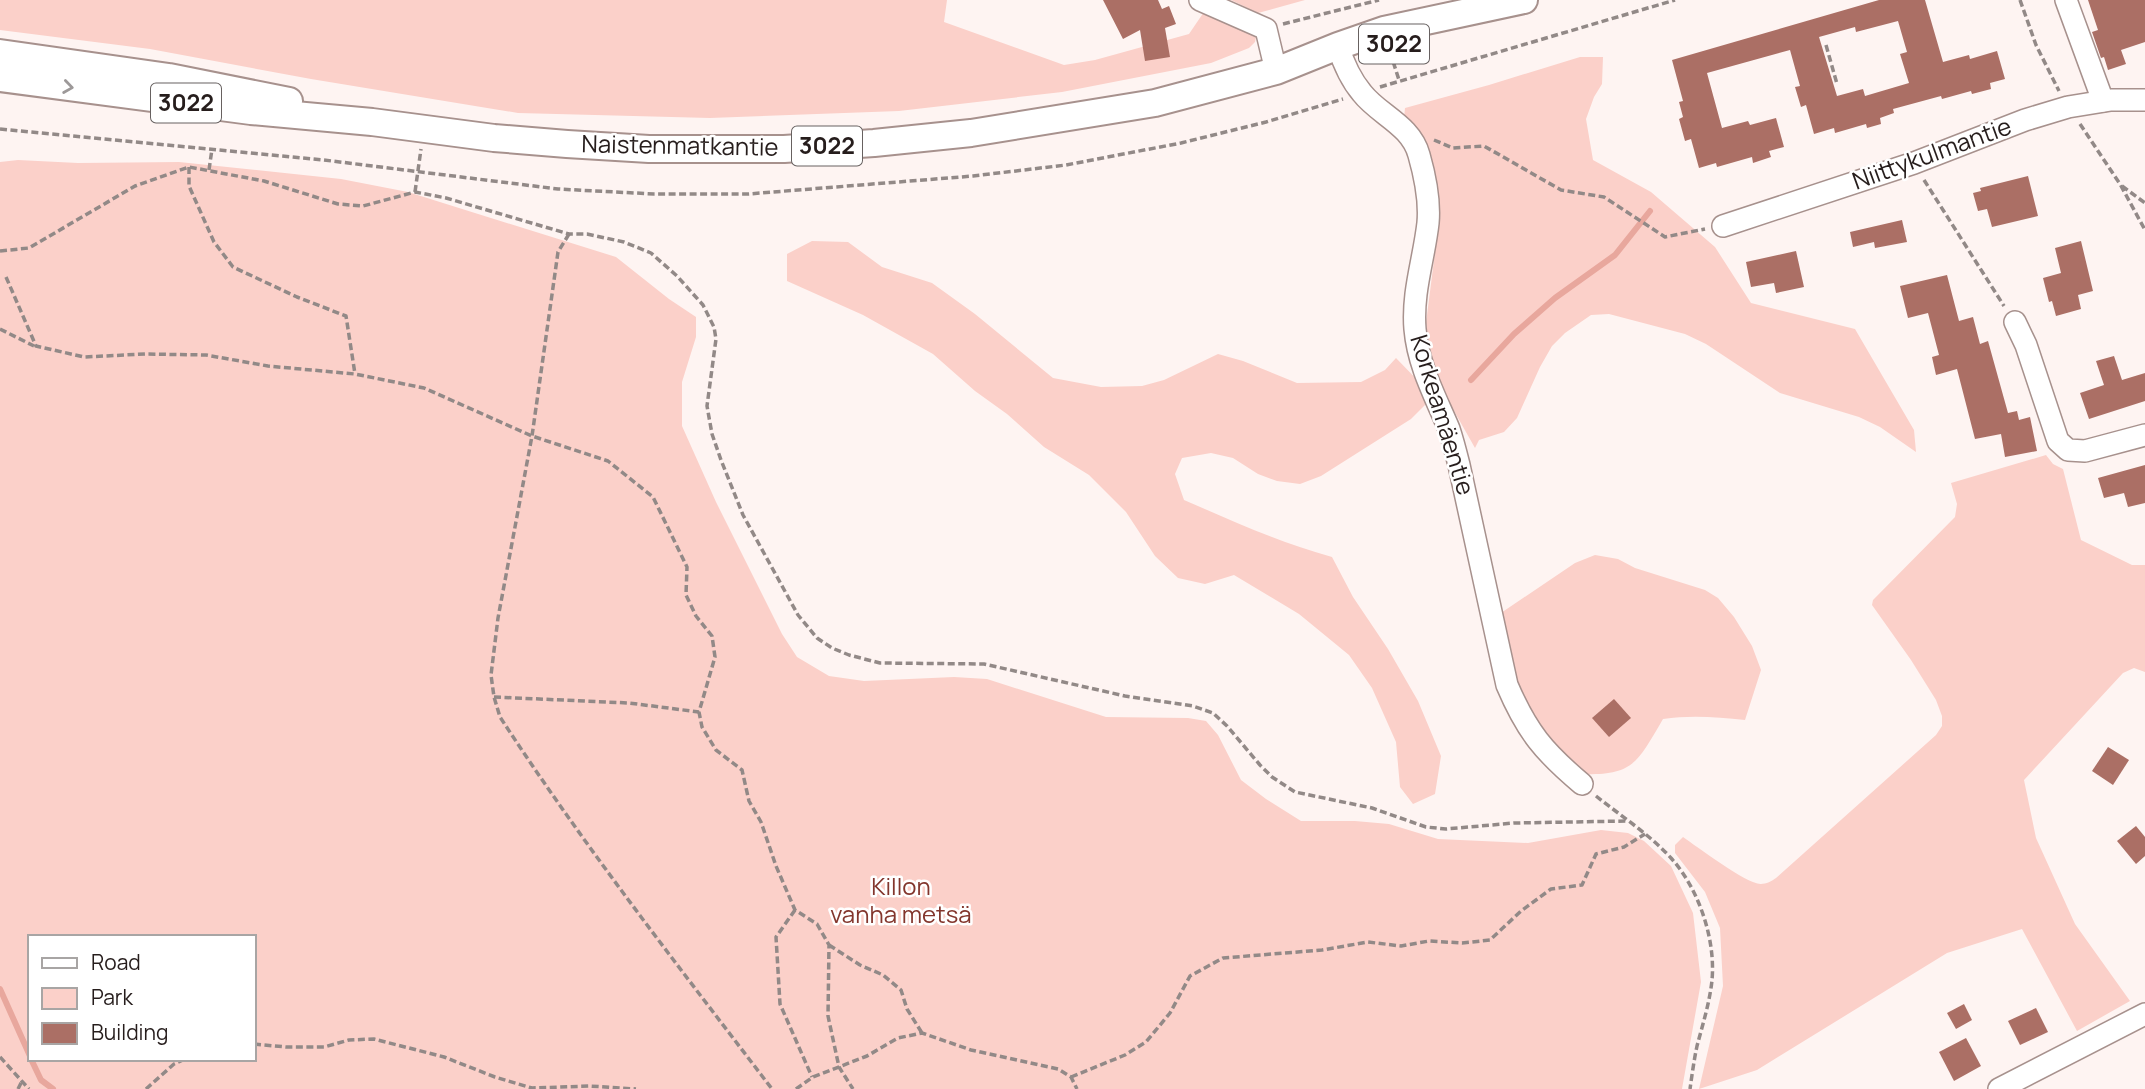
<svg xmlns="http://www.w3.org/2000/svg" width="2145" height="1089" font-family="Manrope,sans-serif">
  <rect width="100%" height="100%" fill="#fef4f2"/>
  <g fill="#fbd0c9" fill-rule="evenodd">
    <path d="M0 0H947L944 22 1064 65 1095 60 1189 34 1208 6 1251 29 1256 37 1255 42 1249 48 1211 63 1062 92 899 111 710 118 518 113 311 79 150 49 0 30Z"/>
    <path d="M1231 0H1305L1258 13Z"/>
    <path d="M1580 57H1603L1602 84 1594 97 1586 119 1593 160 1651 192 1715 247 1751 303 1855 329 1914 430 1916 452 1880 427 1859 417 1780 393 1706 344 1685 334 1609 314 1591 315 1565 333 1552 346 1540 367 1517 418 1504 432 1479 440 1475 448 1445 395 1432 364 1426 323 1439 221 1437 182 1425 144 1404 118 1405 108 1489 85Z"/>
    <path d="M18 160 78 163 179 162 341 179 408 192 616 257 669 299 696 317V337L682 382V426L716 502 782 634 797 657 829 676 864 681 954 677 987 679 1106 717 1188 718 1206 721 1218 735 1241 780 1266 799 1301 821H1355L1389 824 1438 839 1528 843 1601 830 1628 833 1644 841 1671 866 1693 913 1701 982 1682 1089H0V162ZM30 937H254V1059H30Z"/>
    <path d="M812 241 848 242 882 267 932 283 975 314 1053 378 1101 387 1142 386 1164 380 1218 354 1243 361 1297 383 1361 382 1385 370 1396 358 1426 389 1429 401 1411 419 1321 476 1300 484 1277 481 1258 474 1233 458 1211 453 1182 458 1175 474 1184 500C1233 521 1280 543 1332 557L1353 597 1388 649 1418 701 1441 756 1435 794 1413 804 1400 787 1396 742 1372 688 1349 655 1299 614 1234 575 1205 584 1178 578 1155 556 1126 512 1089 475 1044 447 1007 414 975 391 933 354 863 315 787 281V254Z"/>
    <path d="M2046 455 2053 464 2063 469 2081 540 2132 565H2145V672L2134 668 2123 673 2024 780 2036 838 2075 924 2130 1001 2077 1031 2022 929 1947 953 1757 1070 1699 1089 1723 986 1720 928 1705 892 1675 853V845L1683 837C1696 846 1748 885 1761 884 1766 884 1772 881 1776 878L1936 735 1942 726V716L1936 700 1911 660 1872 605 1873 600 1955 517 1957 504 1951 483Z"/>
    <path d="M1595 555 1618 559 1635 568 1705 590 1718 598 1734 617 1752 646 1761 670 1745 720C1717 717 1690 715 1663 719 1635 767 1632 776 1574 774L1516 694 1498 615 1575 563Z"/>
  </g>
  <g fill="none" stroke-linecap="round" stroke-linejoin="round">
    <g stroke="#e8a79d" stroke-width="6">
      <path d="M1471 380 1514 334 1555 298 1615 255 1650 211"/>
      <path d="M0 989 30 1056"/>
      <path d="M31 1059 41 1080 53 1089"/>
    </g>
  </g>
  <g fill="#ab6f65" fill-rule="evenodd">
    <path d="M1103 0H1158L1162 9 1169 6 1176 24 1165 28 1170 57 1145 61 1140 30 1123 39Z"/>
    <path d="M1879 0H1925L1943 62 1969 55 1970 59 1997 51 2005 79 1990 83 1991 89 1972 94 1971 91 1942 99 1941 96 1893 109 1894 113 1880 118 1881 124 1867 128 1866 124 1835 133 1834 128 1814 134 1806 105 1801 107 1795 87 1800 86 1790 50 1707 73 1722 128 1748 121 1750 125 1776 118 1784 147 1769 151 1771 157 1753 163 1752 157 1717 167 1716 163 1699 168 1691 139 1685 141 1679 119 1683 117 1679 102 1683 101 1672 60ZM1898 21 1907 52 1900 54 1909 83 1865 96 1863 89 1837 96 1819 37 1855 27 1856 32Z"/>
    <path d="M2088 0H2145V42L2121 50 2126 64 2108 70 2104 57 2101 58 2092 32 2098 30Z"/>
    <path d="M2028 176 2038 216 1992 227 1987 209 1978 211 1973 193 1981 191 1980 188Z"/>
    <path d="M1902 220 1907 242 1875 248 1874 242 1853 247 1850 232Z"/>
    <path d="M2081 241 2093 291 2078 295 2081 309 2056 316 2052 301 2049 302 2043 278 2061 273 2055 248Z"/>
    <path d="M1796 251 1804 287 1776 293 1774 283 1751 287 1746 262Z"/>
    <path d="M1947 275 1959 321 1973 317 1980 344 1988 341 2008 413 2017 411 2019 420 2030 417 2037 451 2005 457 2001 434 1975 439 1957 369 1936 375 1932 357 1939 355 1928 313 1908 318 1900 286Z"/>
    <path d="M2114 356 2122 380 2145 373V401L2089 419 2080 393 2104 385 2096 361Z"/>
    <path d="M2145 465V503L2128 507 2124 493 2104 498 2098 478Z"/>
    <path d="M1614 699 1631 718 1609 737 1592 718Z"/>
    <path d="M2108 747 2129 760 2113 785 2092 771Z"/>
    <path d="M2136 826 2145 837V856L2136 864 2117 841Z"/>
    <path d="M1964 1004 1972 1020 1956 1029 1947 1013Z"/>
    <path d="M2036 1008 2048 1032 2020 1045 2008 1021Z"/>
    <path d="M1966 1038 1981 1066 1954 1081 1939 1052Z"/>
  </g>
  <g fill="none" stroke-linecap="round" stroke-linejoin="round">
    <defs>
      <g id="minor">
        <path d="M1200 0 1266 29 1276 71"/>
        <path d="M2066 0 2103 101"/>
        <path d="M1338 46C1343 62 1351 80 1362 93 1379 115 1411 125 1419 155 1425 176 1430 201 1428 223 1424 259 1412 292 1415 329 1418 365 1435 396 1449 429 1453 441 1456 453 1459 465L1507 685C1527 732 1544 752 1582 784"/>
        <path d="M1723 226 1914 163 2025 120 2068 107 2111 100H2145"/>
        <path d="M2015 322 2026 345 2058 441 2068 450 2085 451 2145 435"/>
        <path d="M1999 1089 2145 1014"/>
      </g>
      <g id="major">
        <path d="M0 53 169 77 289 101"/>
        <path d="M0 78 251 111 372 122 494 138 567 144 649 149H784L874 143 971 133 1155 103 1276 71 1338 46 1384 30 1524 0"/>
      </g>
    </defs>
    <use href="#minor" stroke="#a7918d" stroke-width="24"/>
    <use href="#major" stroke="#a7918d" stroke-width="30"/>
    <g stroke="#928987" stroke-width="3.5" stroke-dasharray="7 3.5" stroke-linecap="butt">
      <path d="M2020 0 2036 45 2059 91"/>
      <path d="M1283 24 1379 0"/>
      <path d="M1826 45 1837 84"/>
      <path d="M1390 52 1399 80"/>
      <path d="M1380 87 1675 0"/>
      <path d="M2080 124 2120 184 2145 230"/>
      <path d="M0 129 324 160 558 189 654 194H748L973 176 1066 165 1181 143 1266 122 1343 99"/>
      <path d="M1434 140 1453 148 1484 146 1561 190 1604 197 1665 237 1705 229"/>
      <path d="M189 167V186L214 242 233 267 297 297 346 316 355 374"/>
      <path d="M209 170 212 149"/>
      <path d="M1924 180 2004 306"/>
      <path d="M2122 186 2145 203"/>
      <path d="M415 192 421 149"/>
      <path d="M569 234 558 252 532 436 498 618 491 675 494 697 500 717C584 846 679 967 772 1089"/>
      <path d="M0 251 29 248 135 186 189 167 264 181 338 204 363 206 415 192 446 198 569 234H587L624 242 651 253 677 276 703 305 714 327 716 339 707 406 712 434 721 460 743 515 798 615 817 638 832 648 849 655 880 663 984 664 1125 696 1193 706 1213 713 1227 726 1260 765 1272 777 1295 792 1372 808 1426 827 1446 829 1514 823 1627 821"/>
      <path d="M6 277 36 346 84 357 145 354 206 355 268 366 355 374 424 388 532 436 608 461 653 497 687 567 686 595 696 616 712 636 715 657 699 712 702 727 716 750 742 770 749 801 761 822 776 866 795 910 817 924 829 945 828 1016 839 1067 853 1089"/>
      <path d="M0 329 34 346"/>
      <path d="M494 697 629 703 699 712"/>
      <path d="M1596 796C1621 816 1649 834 1671 858 1700 890 1718 945 1711 988 1708 1008 1702 1027 1697 1046 1694 1060 1692 1075 1690 1089"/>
      <path d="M795 910 776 937 780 1004 812 1077"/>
      <path d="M829 945 860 965 883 975 901 990 907 1009 922 1033"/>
      <path d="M254 1044 286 1047H324L349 1040 374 1039 444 1057 495 1077 532 1088 589 1086 636 1089"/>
      <path d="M0 1057 29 1089"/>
      <path d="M1071 1077 1125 1055 1146 1042 1170 1013 1190 976 1223 958 1322 950 1368 942 1401 946 1429 941 1462 943 1490 940 1521 911 1551 889 1582 885 1596 854 1624 847 1645 834"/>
      <path d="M18 1089 22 1081"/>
      <path d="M146 1089 174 1064 185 1059"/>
      <path d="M796 1089 813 1077 867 1056 898 1038 922 1033 971 1050 1058 1069 1071 1077 1077 1089"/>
    </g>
    <use href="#minor" stroke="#fff" stroke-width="21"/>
    <use href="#major" stroke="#fff" stroke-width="26"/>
  </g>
  <defs><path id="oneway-chevron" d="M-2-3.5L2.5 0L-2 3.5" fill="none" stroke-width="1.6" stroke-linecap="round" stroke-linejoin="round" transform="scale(1.75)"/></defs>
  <use stroke="#9d9999" href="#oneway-chevron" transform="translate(68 87) rotate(8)"/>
  <g text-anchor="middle" stroke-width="5" stroke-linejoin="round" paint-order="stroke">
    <g fill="#fff" stroke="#676160" stroke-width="2">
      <rect x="1359" y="24.5" width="70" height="39" rx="5"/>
      <rect x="151" y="83.5" width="70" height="39" rx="5"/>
      <rect x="792" y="126.5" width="70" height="39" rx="5"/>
    </g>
    <g font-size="23" font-weight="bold" fill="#261d1c">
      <text x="1394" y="52">3022</text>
      <text x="186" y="111">3022</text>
      <text x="827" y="154">3022</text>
    </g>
    <g font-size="24" fill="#261d1c" stroke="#fff">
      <text transform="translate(680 146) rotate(1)" y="8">Naistenmatkantie</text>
      <text transform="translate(1932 154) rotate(-20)" y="8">Niittykulmantie</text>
      <text transform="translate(1442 415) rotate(73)" y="8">Korkeamäentie</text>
    </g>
    <g font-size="24" fill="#83362d" stroke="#fff">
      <text x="901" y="895">Killon<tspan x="901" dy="28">vanha metsä</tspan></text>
    </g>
  </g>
  <rect x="28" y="935" width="228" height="126" fill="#ffffff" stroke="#a8a5a4" stroke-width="2"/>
  <rect x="42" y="958" width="35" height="10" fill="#ffffff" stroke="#a8a5a4" stroke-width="2"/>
  <text x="91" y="970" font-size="21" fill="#261d1c">Road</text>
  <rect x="42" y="988" width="35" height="21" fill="#fbd0c9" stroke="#a8a5a4" stroke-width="2"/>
  <text x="91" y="1005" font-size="21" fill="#261d1c">Park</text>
  <rect x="42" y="1023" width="35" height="21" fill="#ab6f65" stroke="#a8a5a4" stroke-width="2"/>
  <text x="91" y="1040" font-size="21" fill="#261d1c">Building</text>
</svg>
